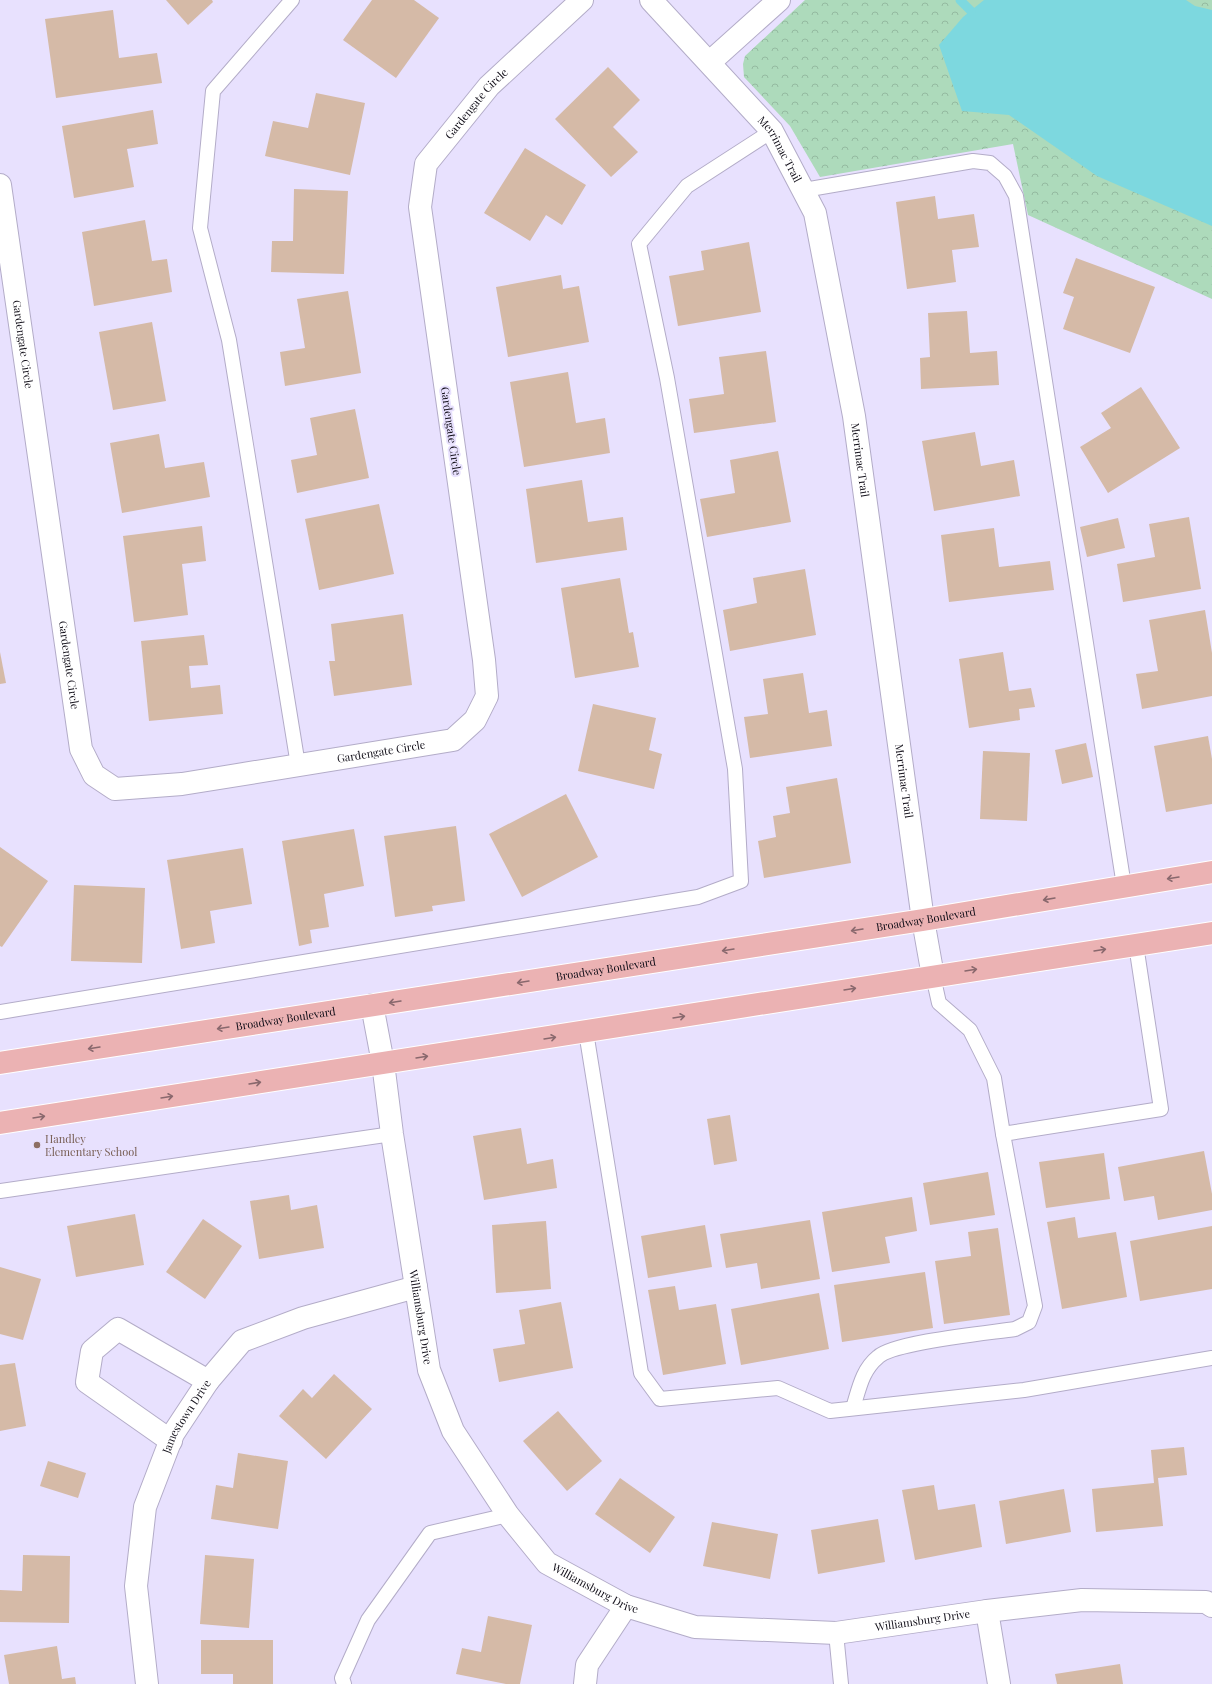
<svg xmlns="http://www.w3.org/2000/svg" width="1212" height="1684" font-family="'Playfair Display',serif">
  <defs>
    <pattern id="park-crowns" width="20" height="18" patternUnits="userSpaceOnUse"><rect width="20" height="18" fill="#addabb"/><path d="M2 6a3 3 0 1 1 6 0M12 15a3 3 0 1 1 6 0" fill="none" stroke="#94baa0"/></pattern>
  </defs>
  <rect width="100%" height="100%" fill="#e8e1fe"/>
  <path fill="url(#park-crowns)" d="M805 0H1212V299L1028 215 1013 144 820 177 790 126 744 77 743 64 745 56Z"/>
  <path fill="#7dd8df" d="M984 0H1186L1195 6 1212 10V226L1097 176 1009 115 962 111 939 45 963 17Z"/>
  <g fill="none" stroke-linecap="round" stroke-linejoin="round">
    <path stroke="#7dd8df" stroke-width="9" d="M960 0 971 11"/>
  </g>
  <g fill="#d5baa7">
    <path d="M166 0H212L213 2 188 25Z"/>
    <path d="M372 0H414L439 18 396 78 343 40Z"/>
    <path d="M113 10 119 58 157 53 162 83 56 98 45 19Z"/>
    <path d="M608 67 640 100 613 127 638 152 611 177 555 119Z"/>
    <path d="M316 93 365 103 350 175 265 156 273 121 308 128Z"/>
    <path d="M153 110 158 144 127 149 134 187 74 198 62 126Z"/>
    <path d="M525 148 586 185 562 225 546 215 530 241 484 213Z"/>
    <path d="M294 189 348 191 344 274 271 272 272 241H293Z"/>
    <path d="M935 196 938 219 974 214 979 247 952 250 956 282 907 289 896 202Z"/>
    <path d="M145 220 152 261 167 259 172 292 94 306 82 232Z"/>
    <path d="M749 242 761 312 678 326 669 276 704 270 701 251Z"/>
    <path d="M1076 258 1155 287 1130 353 1063 329 1074 297 1063 293Z"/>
    <path d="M561 275 563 289 579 286 589 342 508 357 496 287Z"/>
    <path d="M348 291 361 373 285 386 280 352 305 348 297 299Z"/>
    <path d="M967 311 970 353 997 351 999 385 921 389 920 358 930 357 928 313Z"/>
    <path d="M152 322 166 401 113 410 99 332Z"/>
    <path d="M766 351 776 422 694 433 689 399 724 394 719 357Z"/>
    <path d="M568 372 576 423 605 418 610 453 524 467 510 382Z"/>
    <path d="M1141 387 1180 448 1108 493 1080 447 1111 428 1101 413Z"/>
    <path d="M355 409 369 478 297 493 291 460 317 455 310 418Z"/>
    <path d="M975 432 981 466 1014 460 1020 496 934 511 922 441Z"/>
    <path d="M159 434 165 468 204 462 210 497 122 513 110 443Z"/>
    <path d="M778 451 791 522 707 537 700 499 735 493 730 460Z"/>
    <path d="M582 480 588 522 623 517 627 550 536 563 526 489Z"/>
    <path d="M379 504 394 574 319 590 305 519Z"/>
    <path d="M1189 517 1201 589 1123 602 1117 564 1155 557 1149 524Z"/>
    <path d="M1118 518 1125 548 1087 557 1080 527Z"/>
    <path d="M202 526 206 561 182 564 188 615 134 622 123 536Z"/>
    <path d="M994 528 999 567 1050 561 1054 590 949 602 941 535Z"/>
    <path d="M805 569 816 635 730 651 723 610 757 603 753 578Z"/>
    <path d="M620 578 629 633 633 632 639 667 575 678 561 588Z"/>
    <path d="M1205 610 1212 653V696L1142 709 1136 674 1158 671 1149 620Z"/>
    <path d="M403 614 412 685 334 696 329 661H335L331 624Z"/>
    <path d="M204 635 208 665 189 666 191 688 220 685 223 714 149 721 141 641Z"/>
    <path d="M0 652 6 683 0 684Z"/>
    <path d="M1003 652 1009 691 1031 688 1035 707 1019 709 1020 720 969 728 959 659Z"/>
    <path d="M803 673 809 713 827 710 832 746 750 758 744 717 768 714 763 679Z"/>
    <path d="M593 704 656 718 649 750 662 754 654 789 578 771Z"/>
    <path d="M1208 736 1212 759V804L1166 812 1154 746Z"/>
    <path d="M1086 743 1093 777 1062 784 1055 750Z"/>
    <path d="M983 751 1030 753 1027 821 980 819Z"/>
    <path d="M837 778 851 863 764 878 758 841 776 837 773 816 790 813 786 787Z"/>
    <path d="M566 794 598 857 522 897 489 834Z"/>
    <path d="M456 826 465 901 432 906 433 911 395 917 384 836Z"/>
    <path d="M354 829 364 886 324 894 329 927 310 930 312 943 299 946 282 841Z"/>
    <path d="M0 847 48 881 2 947 0 946Z"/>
    <path d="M243 848 252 904 210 911 215 943 181 949 167 860Z"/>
    <path d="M74 885 145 888 142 963 71 961Z"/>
    <path d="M730 1115 737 1161 714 1165 707 1119Z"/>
    <path d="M521 1128 527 1164 553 1159 557 1188 484 1200 473 1136Z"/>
    <path d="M1204 1151 1212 1194V1210L1158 1220 1154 1196 1124 1201 1118 1167Z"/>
    <path d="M1104 1153 1110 1199 1046 1208 1039 1162Z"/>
    <path d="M988 1172 995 1215 930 1225 923 1183Z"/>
    <path d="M289 1195 291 1210 317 1205 324 1248 259 1259 250 1201Z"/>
    <path d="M912 1197 917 1231 885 1237 890 1263 832 1272 822 1212Z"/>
    <path d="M135 1214 144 1265 76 1277 67 1226Z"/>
    <path d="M1075 1217 1078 1238 1116 1232 1127 1297 1062 1309 1047 1222Z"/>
    <path d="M203 1219 242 1246 205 1299 166 1272Z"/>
    <path d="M810 1220 820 1279 761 1289 757 1263 726 1268 720 1234Z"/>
    <path d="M546 1221 551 1289 496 1293 492 1225Z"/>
    <path d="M705 1225 712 1267 648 1278 641 1236Z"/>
    <path d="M1212 1226V1289L1140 1301 1130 1241Z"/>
    <path d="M998 1228 1010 1315 944 1324 935 1261 971 1256 968 1232Z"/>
    <path d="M0 1267 41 1279 23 1340 0 1334Z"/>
    <path d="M925 1272 933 1328 842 1342 834 1285Z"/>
    <path d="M675 1286 679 1310 716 1304 726 1364 663 1375 648 1290Z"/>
    <path d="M819 1293 829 1349 741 1365 731 1309Z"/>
    <path d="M561 1302 573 1368 499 1382 493 1349 525 1344 519 1310Z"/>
    <path d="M15 1363 26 1426 0 1431V1365Z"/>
    <path d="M334 1374 372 1409 326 1459 279 1416 303 1389 312 1398Z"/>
    <path d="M558 1411 602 1461 567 1491 523 1441Z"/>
    <path d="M1184 1447 1187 1475 1158 1478 1163 1526 1096 1532 1092 1489 1154 1483 1151 1450Z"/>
    <path d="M238 1453 288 1461 278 1529 211 1519 216 1485 233 1488Z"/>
    <path d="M48 1461 86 1473 78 1498 40 1486Z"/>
    <path d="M620 1478 675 1517 650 1553 595 1514Z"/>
    <path d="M934 1485 938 1510 975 1504 982 1547 915 1560 902 1490Z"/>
    <path d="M1064 1489 1071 1532 1006 1544 999 1501Z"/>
    <path d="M878 1519 885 1562 818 1574 811 1530Z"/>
    <path d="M712 1522 778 1534 770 1579 703 1566Z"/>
    <path d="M23 1555 70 1556 69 1623 0 1622V1590L22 1591Z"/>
    <path d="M205 1555 254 1559 249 1628 200 1624Z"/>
    <path d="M488 1616 532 1625 520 1684H506L456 1674 462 1648 481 1652Z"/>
    <path d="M201 1640H273V1684H233V1674H201Z"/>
    <path d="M57 1646 62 1679 75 1677 76 1684H9L4 1655Z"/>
    <path d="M1120 1664 1123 1684H1057L1055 1674Z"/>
  </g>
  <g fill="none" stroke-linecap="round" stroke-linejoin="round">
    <defs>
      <g id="lane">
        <path d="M292 0 213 91 200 228 229 340 298 765"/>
        <path d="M804 190 973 161 990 163 1005 176 1016 196 1124 886"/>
        <path d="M933 976 939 1003 970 1030 994 1078 1003 1134 1161 1109 1136 945"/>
        <path d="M0 1012 698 897 741 881 735 769 667 378 639 244 687 186 772 131"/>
        <path d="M586 1032 641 1373 660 1399 778 1388 830 1411 1024 1390 1212 1358"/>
        <path d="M0 1191 392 1134"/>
        <path d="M853 1408C859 1389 862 1370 878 1357 894 1342 988 1333 1015 1329L1029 1322 1035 1306 1003 1134"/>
        <path d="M836 1633 841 1684"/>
        <path d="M344 1684 342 1678 368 1620 430 1533 508 1515"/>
      </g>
      <g id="street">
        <path d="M710 62 779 0"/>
        <path id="s1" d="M0 185 81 749 94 775 115 789 182 784 453 740 475 720 487 696 484 660 420 207 426 164 489 86 582 0"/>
        <path id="s2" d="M372 1005 383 1063 392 1134 429 1370 453 1431 508 1515 547 1563 626 1606 695 1627 836 1633 987 1611 1082 1600 1206 1602 1212 1606"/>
        <path d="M171 1441 87 1382 92 1351 118 1329 208 1381"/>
        <path d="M987 1611 999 1684"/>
        <path id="s3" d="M147 1684 136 1586 145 1507 173 1434 208 1381 242 1341 303 1318 416 1287"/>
        <path d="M585 1684 587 1665 626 1606"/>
      </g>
      <g id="secondary">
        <path id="s4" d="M651 0 772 131 815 213 854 416 923 920 933 976"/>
      </g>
      <g id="primary">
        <path id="s5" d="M0 1063 923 920 1212 872"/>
        <path d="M0 1123 1212 933"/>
      </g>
    </defs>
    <use href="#lane" stroke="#b3acc8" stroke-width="16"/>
    <use href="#street" stroke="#b3acc8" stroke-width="24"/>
    <use href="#secondary" stroke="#b3acc8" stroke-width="24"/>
    <use href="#primary" stroke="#fff" stroke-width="24"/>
    <use href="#lane" stroke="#fff" stroke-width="14"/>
    <use href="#street" stroke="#fff" stroke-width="22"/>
    <use href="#secondary" stroke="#fff" stroke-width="22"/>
    <use href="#primary" stroke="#ebb2b3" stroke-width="22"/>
  </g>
  <defs><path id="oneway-shaft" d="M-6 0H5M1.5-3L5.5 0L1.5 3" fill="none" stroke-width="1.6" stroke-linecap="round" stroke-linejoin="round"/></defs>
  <g stroke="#89686d">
    <use href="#oneway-shaft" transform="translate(1173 878) rotate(171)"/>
    <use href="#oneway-shaft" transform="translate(1049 899) rotate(170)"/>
    <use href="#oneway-shaft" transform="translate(857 930) rotate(171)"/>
    <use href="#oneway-shaft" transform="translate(728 950) rotate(171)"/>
    <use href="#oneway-shaft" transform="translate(1100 950) rotate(-9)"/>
    <use href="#oneway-shaft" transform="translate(971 970) rotate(-9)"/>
    <use href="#oneway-shaft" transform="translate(523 982) rotate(171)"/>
    <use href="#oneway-shaft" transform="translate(850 989) rotate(-9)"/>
    <use href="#oneway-shaft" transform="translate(395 1002) rotate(171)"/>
    <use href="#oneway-shaft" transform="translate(679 1017) rotate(-9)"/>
    <use href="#oneway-shaft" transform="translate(223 1028) rotate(171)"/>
    <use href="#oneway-shaft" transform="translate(550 1038) rotate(-9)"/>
    <use href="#oneway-shaft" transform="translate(94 1048) rotate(171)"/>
    <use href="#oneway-shaft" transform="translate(422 1057) rotate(-9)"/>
    <use href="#oneway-shaft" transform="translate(255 1083) rotate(-9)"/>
    <use href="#oneway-shaft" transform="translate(167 1097) rotate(-9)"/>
    <use href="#oneway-shaft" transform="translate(39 1117) rotate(-9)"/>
  </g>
  <circle fill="#8d6e63" stroke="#e8e1fe" stroke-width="1.5" cx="37" cy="1145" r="4"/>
  <g text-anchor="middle" stroke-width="4" stroke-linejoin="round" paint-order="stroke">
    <g font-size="11" fill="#110e18" stroke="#e8e1fe">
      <text dy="4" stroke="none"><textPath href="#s1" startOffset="1638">Gardengate Circle</textPath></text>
      <text dy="4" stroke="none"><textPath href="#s4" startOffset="198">Merrimac Trail</textPath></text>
      <text dy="4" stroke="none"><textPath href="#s1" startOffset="161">Gardengate Circle</textPath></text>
      <text transform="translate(451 431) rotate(82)" y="4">Gardengate Circle</text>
      <text dy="4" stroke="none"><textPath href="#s4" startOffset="522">Merrimac Trail</textPath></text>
      <text dy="4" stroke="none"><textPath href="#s1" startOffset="485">Gardengate Circle</textPath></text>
      <text dy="4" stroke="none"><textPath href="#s1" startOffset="893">Gardengate Circle</textPath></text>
      <text dy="4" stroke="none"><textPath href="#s4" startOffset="846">Merrimac Trail</textPath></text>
      <text dy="4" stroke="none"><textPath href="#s5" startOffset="937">Broadway Boulevard</textPath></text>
      <text dy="4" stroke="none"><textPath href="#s5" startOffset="613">Broadway Boulevard</textPath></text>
      <text dy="4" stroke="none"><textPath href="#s5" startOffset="289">Broadway Boulevard</textPath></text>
      <text dy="4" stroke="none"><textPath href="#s2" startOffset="316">Williamsburg Drive</textPath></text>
      <text dy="4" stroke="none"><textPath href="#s3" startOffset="278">Jamestown Drive</textPath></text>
      <text dy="4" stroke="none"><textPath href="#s2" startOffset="652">Williamsburg Drive</textPath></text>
      <text dy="4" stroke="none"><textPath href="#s2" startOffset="988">Williamsburg Drive</textPath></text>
    </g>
    <g font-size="11" fill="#785e54" stroke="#e8e1fe" text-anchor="start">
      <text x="45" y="1143">Handley<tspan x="45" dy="13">Elementary School</tspan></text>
    </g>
  </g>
</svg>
